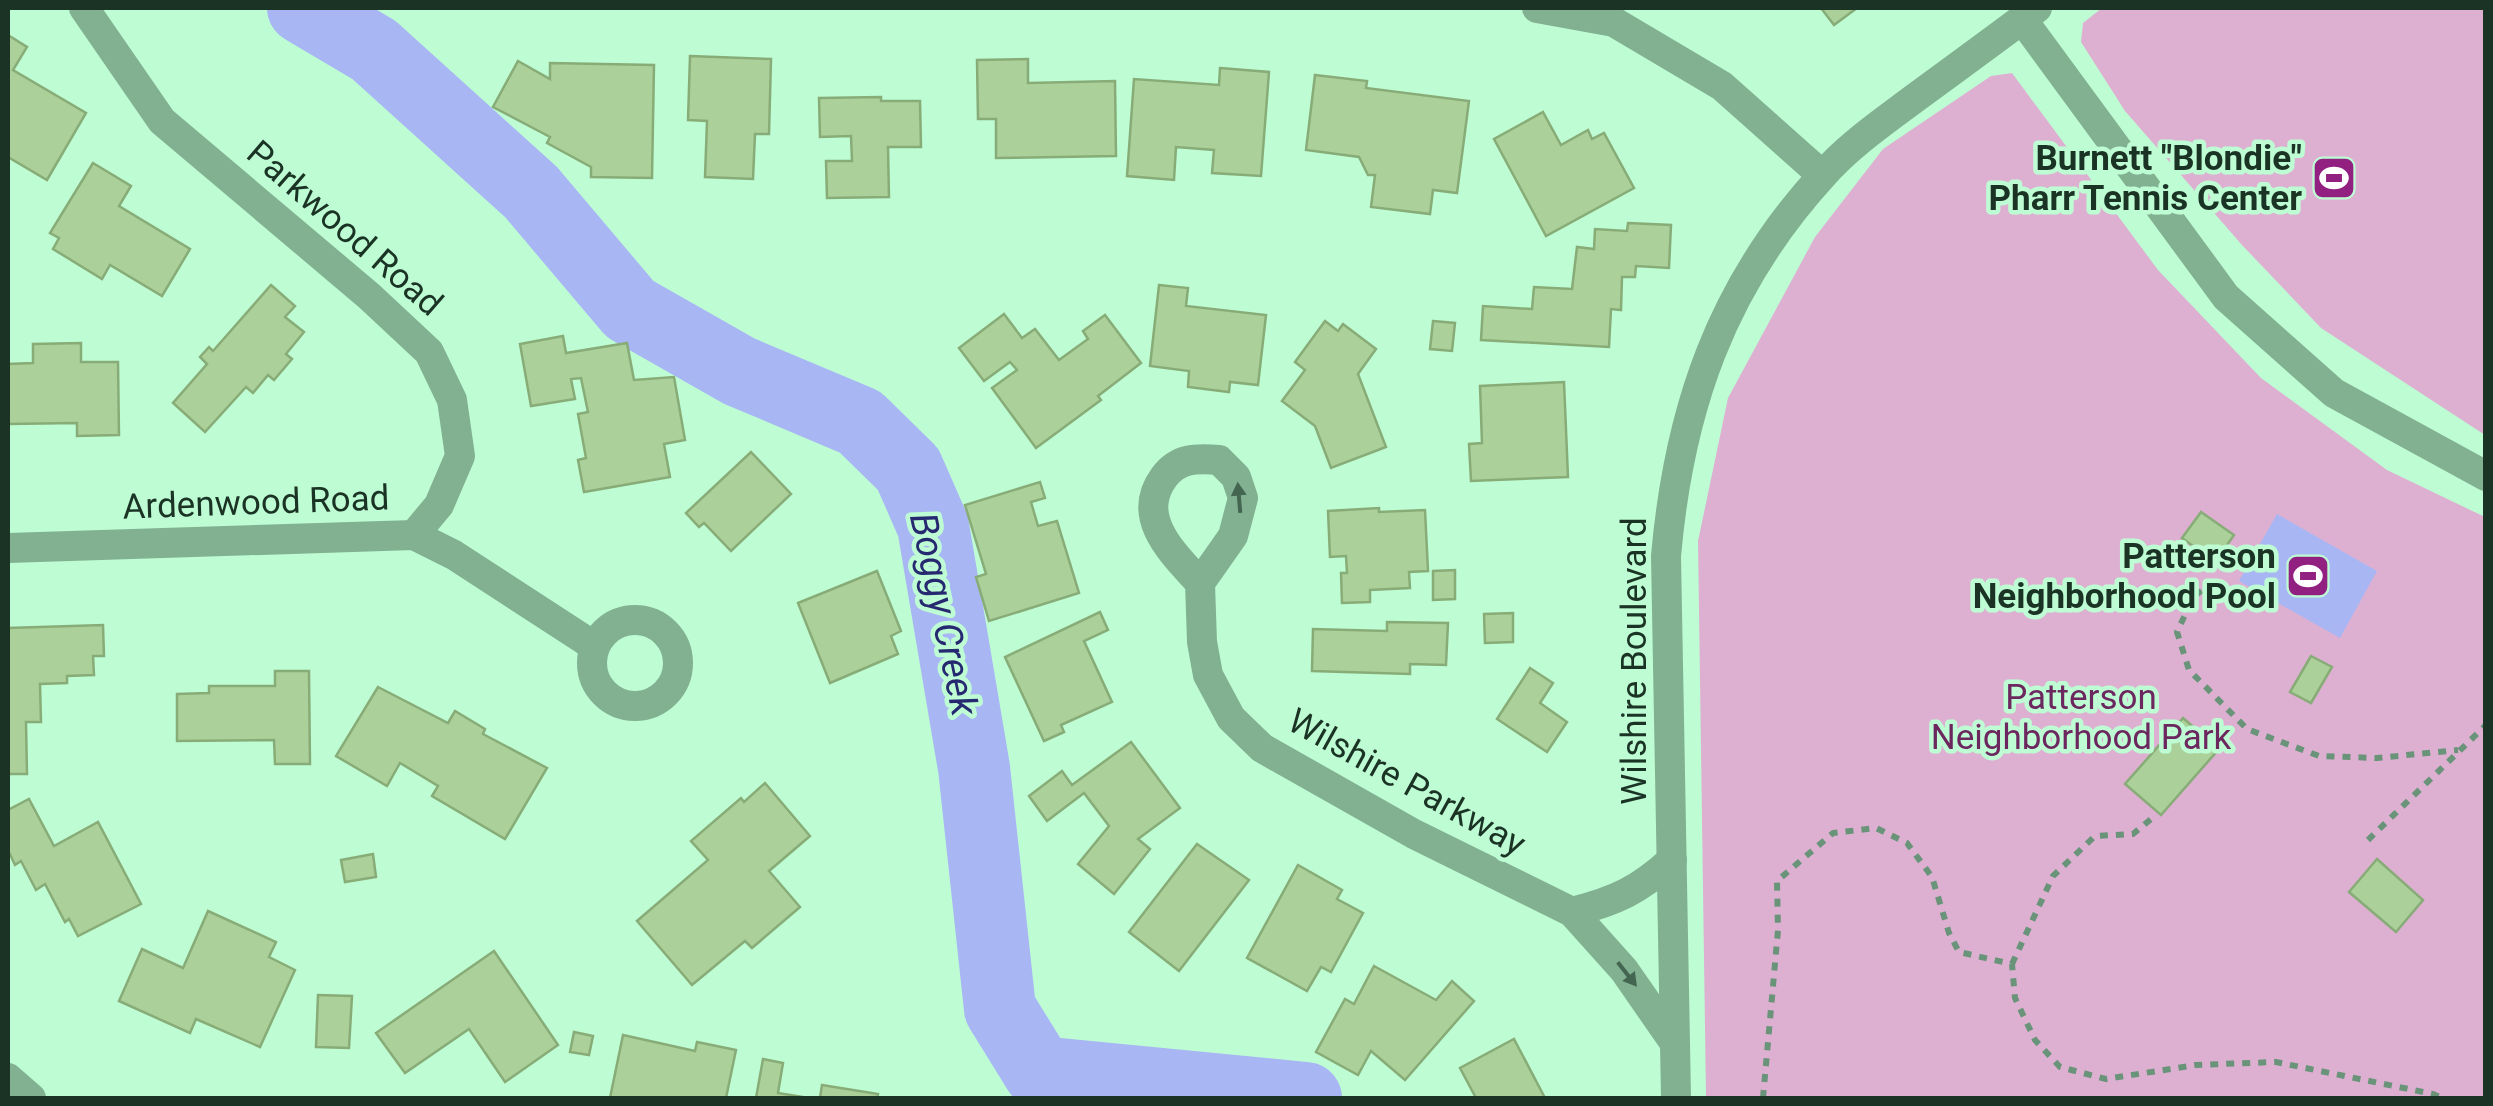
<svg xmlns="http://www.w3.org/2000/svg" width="2493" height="1106" font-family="Roboto,sans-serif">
  <rect width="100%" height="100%" fill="#befdd4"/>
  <g fill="#ddb0d1">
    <path d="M2102 8H2485V435L2321 328 2242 245 2125 111 2081 42 2083 23Z"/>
    <path d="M2012 73 2158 270 2261 378 2387 470 2485 517V1098H1706L1698 541 1728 398 1815 237 1883 149 1991 76Z"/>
  </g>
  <path fill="#a9b6f4" d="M2277 514 2377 571 2340 638 2239 581Z"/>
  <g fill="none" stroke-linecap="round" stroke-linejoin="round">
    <path stroke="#a9b6f4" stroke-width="72" d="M303 8 374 50 531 192 630 309 739 371 860 422 908 469 933 526 974 768 1000 1009 1039 1072 1306 1098"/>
  </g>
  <g fill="#abd09a" stroke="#88ac77" stroke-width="2.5">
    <path d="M1821 8H1857L1834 25Z"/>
    <path d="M8 35 27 47 13 70 86 113 47 180 8 157Z"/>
    <path d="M690 56 771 59 769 134H755L753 179 705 177 707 121 688 120Z"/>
    <path d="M1028 59V83L1115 81 1116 156 996 158V119H978L977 60Z"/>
    <path d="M518 61 550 79V63L654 65 652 178 591 177V167L547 143 550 137 493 107Z"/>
    <path d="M1220 68 1269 72 1261 176 1212 173 1214 150 1176 147 1174 180 1127 176 1134 79 1219 85Z"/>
    <path d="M1315 75 1367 81 1366 88 1469 101 1457 193 1433 190 1430 214 1371 207 1375 175H1368L1359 157 1306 150Z"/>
    <path d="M881 97V101H920L921 147H888L889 197 827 198 826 161H852L851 136 820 137 819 98Z"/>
    <path d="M1543 112 1561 145 1588 130 1592 139 1604 133 1634 188 1546 236 1494 139Z"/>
    <path d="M93 163 131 186 119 206 190 249 162 296 110 265 102 279 53 249 59 238 50 233Z"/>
    <path d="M1628 223 1671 225 1669 268 1636 266 1635 277H1622L1621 310 1611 309 1609 347 1481 340 1483 306 1532 309 1534 287 1572 289 1577 247 1594 249 1595 229 1627 231Z"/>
    <path d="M271 285 295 306 285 317 304 332 286 354 292 359 274 380 268 375 253 393 246 387 205 432 173 403 207 364 200 357 209 347 213 351Z"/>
    <path d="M1159 285 1188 288 1186 306 1266 315 1258 385 1230 382 1229 392 1188 387 1189 371 1150 366Z"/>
    <path d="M1004 314 1022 338 1035 329 1059 360 1088 339 1083 331 1105 315 1141 363 1098 396 1101 400 1036 448 992 388 1017 370 1010 362 984 381 959 348Z"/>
    <path d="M1325 321 1338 331 1343 324 1376 349 1358 374 1386 447 1331 468 1315 426 1282 401 1305 370 1295 362Z"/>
    <path d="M1433 321 1455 323 1452 351 1430 349Z"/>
    <path d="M563 336 566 353 627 343 634 380 674 377 685 440 664 444 670 477 584 492 578 460 586 458 578 414 588 412 581 378 571 379 575 399 531 406 520 344Z"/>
    <path d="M81 343V362H118L119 435 77 436V423L8 424V364L33 363V344Z"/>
    <path d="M1564 382 1568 477 1471 481 1469 444 1482 443 1480 386Z"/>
    <path d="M751 452 791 494 731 551 704 523 699 527 686 513Z"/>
    <path d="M1040 482 1045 498 1031 502 1038 526 1057 521 1079 593 989 621 976 577 986 574 965 505Z"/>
    <path d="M1379 508V512L1425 510 1428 571 1409 572 1410 588 1370 590V602L1342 603 1341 573H1347L1346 556 1330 557 1328 511Z"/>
    <path d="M2201 512 2234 535 2215 562 2182 538Z"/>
    <path d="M1455 570V599L1433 600V571Z"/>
    <path d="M877 571 901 631 891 636 898 654 830 683 798 603Z"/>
    <path d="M1100 612 1108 630 1084 641 1112 702 1061 725 1064 732 1044 741 1005 657Z"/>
    <path d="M1513 613V642L1485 643 1484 614Z"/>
    <path d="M1387 622 1448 623 1446 665 1410 664V674L1312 671 1313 629 1387 631Z"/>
    <path d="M103 625 104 656H93L94 675 67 676V683L40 684 41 722H26L27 774H8V628Z"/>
    <path d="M2311 656 2332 667 2311 703 2290 692Z"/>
    <path d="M1530 668 1553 683 1540 703 1567 722 1547 752 1497 719Z"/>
    <path d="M275 671H309L310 764H275L274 740 177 741V694L209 693V686H275Z"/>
    <path d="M378 687 448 723 455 711 485 729 483 734 547 768 505 839 432 796 438 786 400 763 387 786 336 756Z"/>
    <path d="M2183 718 2219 749 2161 815 2125 784Z"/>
    <path d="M1131 742 1180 808 1138 839 1150 849 1114 894 1078 864 1109 826 1084 793 1047 821 1029 796 1062 771 1072 785Z"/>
    <path d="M765 783 810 836 769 871 800 907 752 948 745 941 692 985 637 921 708 860 691 841 741 798 744 802Z"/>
    <path d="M29 799 54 846 98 822 141 904 78 936 69 919 65 922 45 884 36 890 21 861 15 865 8 850V810Z"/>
    <path d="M1197 844 1249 880 1179 971 1129 932Z"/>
    <path d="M373 854 376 877 345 882 341 860Z"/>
    <path d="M2377 859 2423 900 2396 932 2349 892Z"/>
    <path d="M1298 865 1342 890 1337 899 1363 913 1331 972 1321 967 1307 991 1247 958Z"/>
    <path d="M208 911 276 942 269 957 295 970 260 1047 196 1019 190 1033 119 1001 142 949 183 968Z"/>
    <path d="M494 951 558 1045 505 1082 469 1029 405 1073 376 1033Z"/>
    <path d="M1374 966 1436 1000 1452 981 1474 1001 1405 1080 1371 1051 1358 1075 1316 1052 1345 999 1354 1004Z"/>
    <path d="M318 995 352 996 349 1048 316 1047Z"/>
    <path d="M574 1032 593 1036 589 1055 570 1052Z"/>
    <path d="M623 1035 695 1051 697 1042 736 1050 726 1098H610Z"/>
    <path d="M1514 1039 1545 1098H1476L1460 1068Z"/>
    <path d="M763 1059 783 1063 778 1093 809 1098H756Z"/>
    <path d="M822 1085 878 1094 877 1098H820Z"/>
  </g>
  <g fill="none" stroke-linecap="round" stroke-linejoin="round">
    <g stroke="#699479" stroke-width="6" stroke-dasharray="8 8" stroke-linecap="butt">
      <path d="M2215 582 2194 596 2177 632 2189 670 2247 729 2319 756 2377 758 2458 750"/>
      <path d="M2368 840 2486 725"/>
      <path d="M2012 964 2053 876 2095 836 2133 834 2156 815"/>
      <path d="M1763 1098 1778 930 1777 881 1833 833 1876 828 1907 843 1932 877 1949 933 1959 952 2012 964 2015 998 2035 1040 2060 1067 2106 1079 2196 1065 2276 1062 2433 1094 2442 1098"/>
    </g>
    <g stroke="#82b192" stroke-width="30">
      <path d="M84 8 162 121 369 296 429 352 452 400 460 456 439 505 414 535"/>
      <path d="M1537 8 1614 22 1722 86 1822 175"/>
      <path d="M2022 19 2226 297 2334 393 2486 476"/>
      <path d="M8 548 414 535 454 555 594 646"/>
      <path d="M1200 583C1174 554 1134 518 1164 477 1178 458 1196 458 1219 460L1236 477 1243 498 1233 536 1200 583 1202 642 1208 675 1231 718 1262 748 1414 834 1572 912 1624 970 1674 1042"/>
      <circle cx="635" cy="663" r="43"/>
      <path d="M1572 912C1616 901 1639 890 1672 860"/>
      <path d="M8 1078 31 1098"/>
      <path d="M1676 1098 1666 556C1679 409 1721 287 1822 176 1848 146 1883 122 1915 98 1956 68 1997 38 2037 8"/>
    </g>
  </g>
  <defs><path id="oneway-solid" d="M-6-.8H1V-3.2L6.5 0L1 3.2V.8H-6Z" transform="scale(2.5)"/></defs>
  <g fill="#446550">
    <use href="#oneway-solid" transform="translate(1239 498) rotate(-95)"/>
    <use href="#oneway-solid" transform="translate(1627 974) rotate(52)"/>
  </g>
  <defs>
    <symbol id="stadium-square" viewBox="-11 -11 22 22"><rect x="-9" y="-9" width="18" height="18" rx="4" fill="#922080" stroke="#befdd4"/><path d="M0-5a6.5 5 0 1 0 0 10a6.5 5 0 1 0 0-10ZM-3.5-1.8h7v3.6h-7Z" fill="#fff"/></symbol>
  </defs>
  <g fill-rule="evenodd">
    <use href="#stadium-square" x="2309" y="153" width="50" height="50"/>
    <use href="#stadium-square" x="2283" y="551" width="50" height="50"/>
  </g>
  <g text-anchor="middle" stroke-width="9" stroke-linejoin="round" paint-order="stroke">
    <g font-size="35" font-weight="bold" fill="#1a3324" stroke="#befdd4" text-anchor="end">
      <text x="2302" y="170">Burnett "Blondie"<tspan x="2302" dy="40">Pharr Tennis Center</tspan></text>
      <text x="2276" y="568">Patterson<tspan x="2276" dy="40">Neighborhood Pool</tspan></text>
    </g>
    <g font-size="35" fill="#1a3324" stroke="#befdd4">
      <text transform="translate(345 228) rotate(41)" y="12">Parkwood Road</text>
      <text transform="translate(256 502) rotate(-2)" y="12">Ardenwood Road</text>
      <text transform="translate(1634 661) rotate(-90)" y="12">Wilshire Boulevard</text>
      <text transform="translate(1407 782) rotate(29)" y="12">Wilshire Parkway</text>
    </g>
    <g font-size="35" fill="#6c275f" stroke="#befdd4">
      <text x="2081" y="709">Patterson<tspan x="2081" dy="40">Neighborhood Park</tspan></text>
    </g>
    <g font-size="38" font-style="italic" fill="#262870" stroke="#befdd4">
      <text transform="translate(944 614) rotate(78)" y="13">Boggy Creek</text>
    </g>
  </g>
  <rect width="2493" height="1106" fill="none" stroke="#1a3324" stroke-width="20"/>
</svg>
